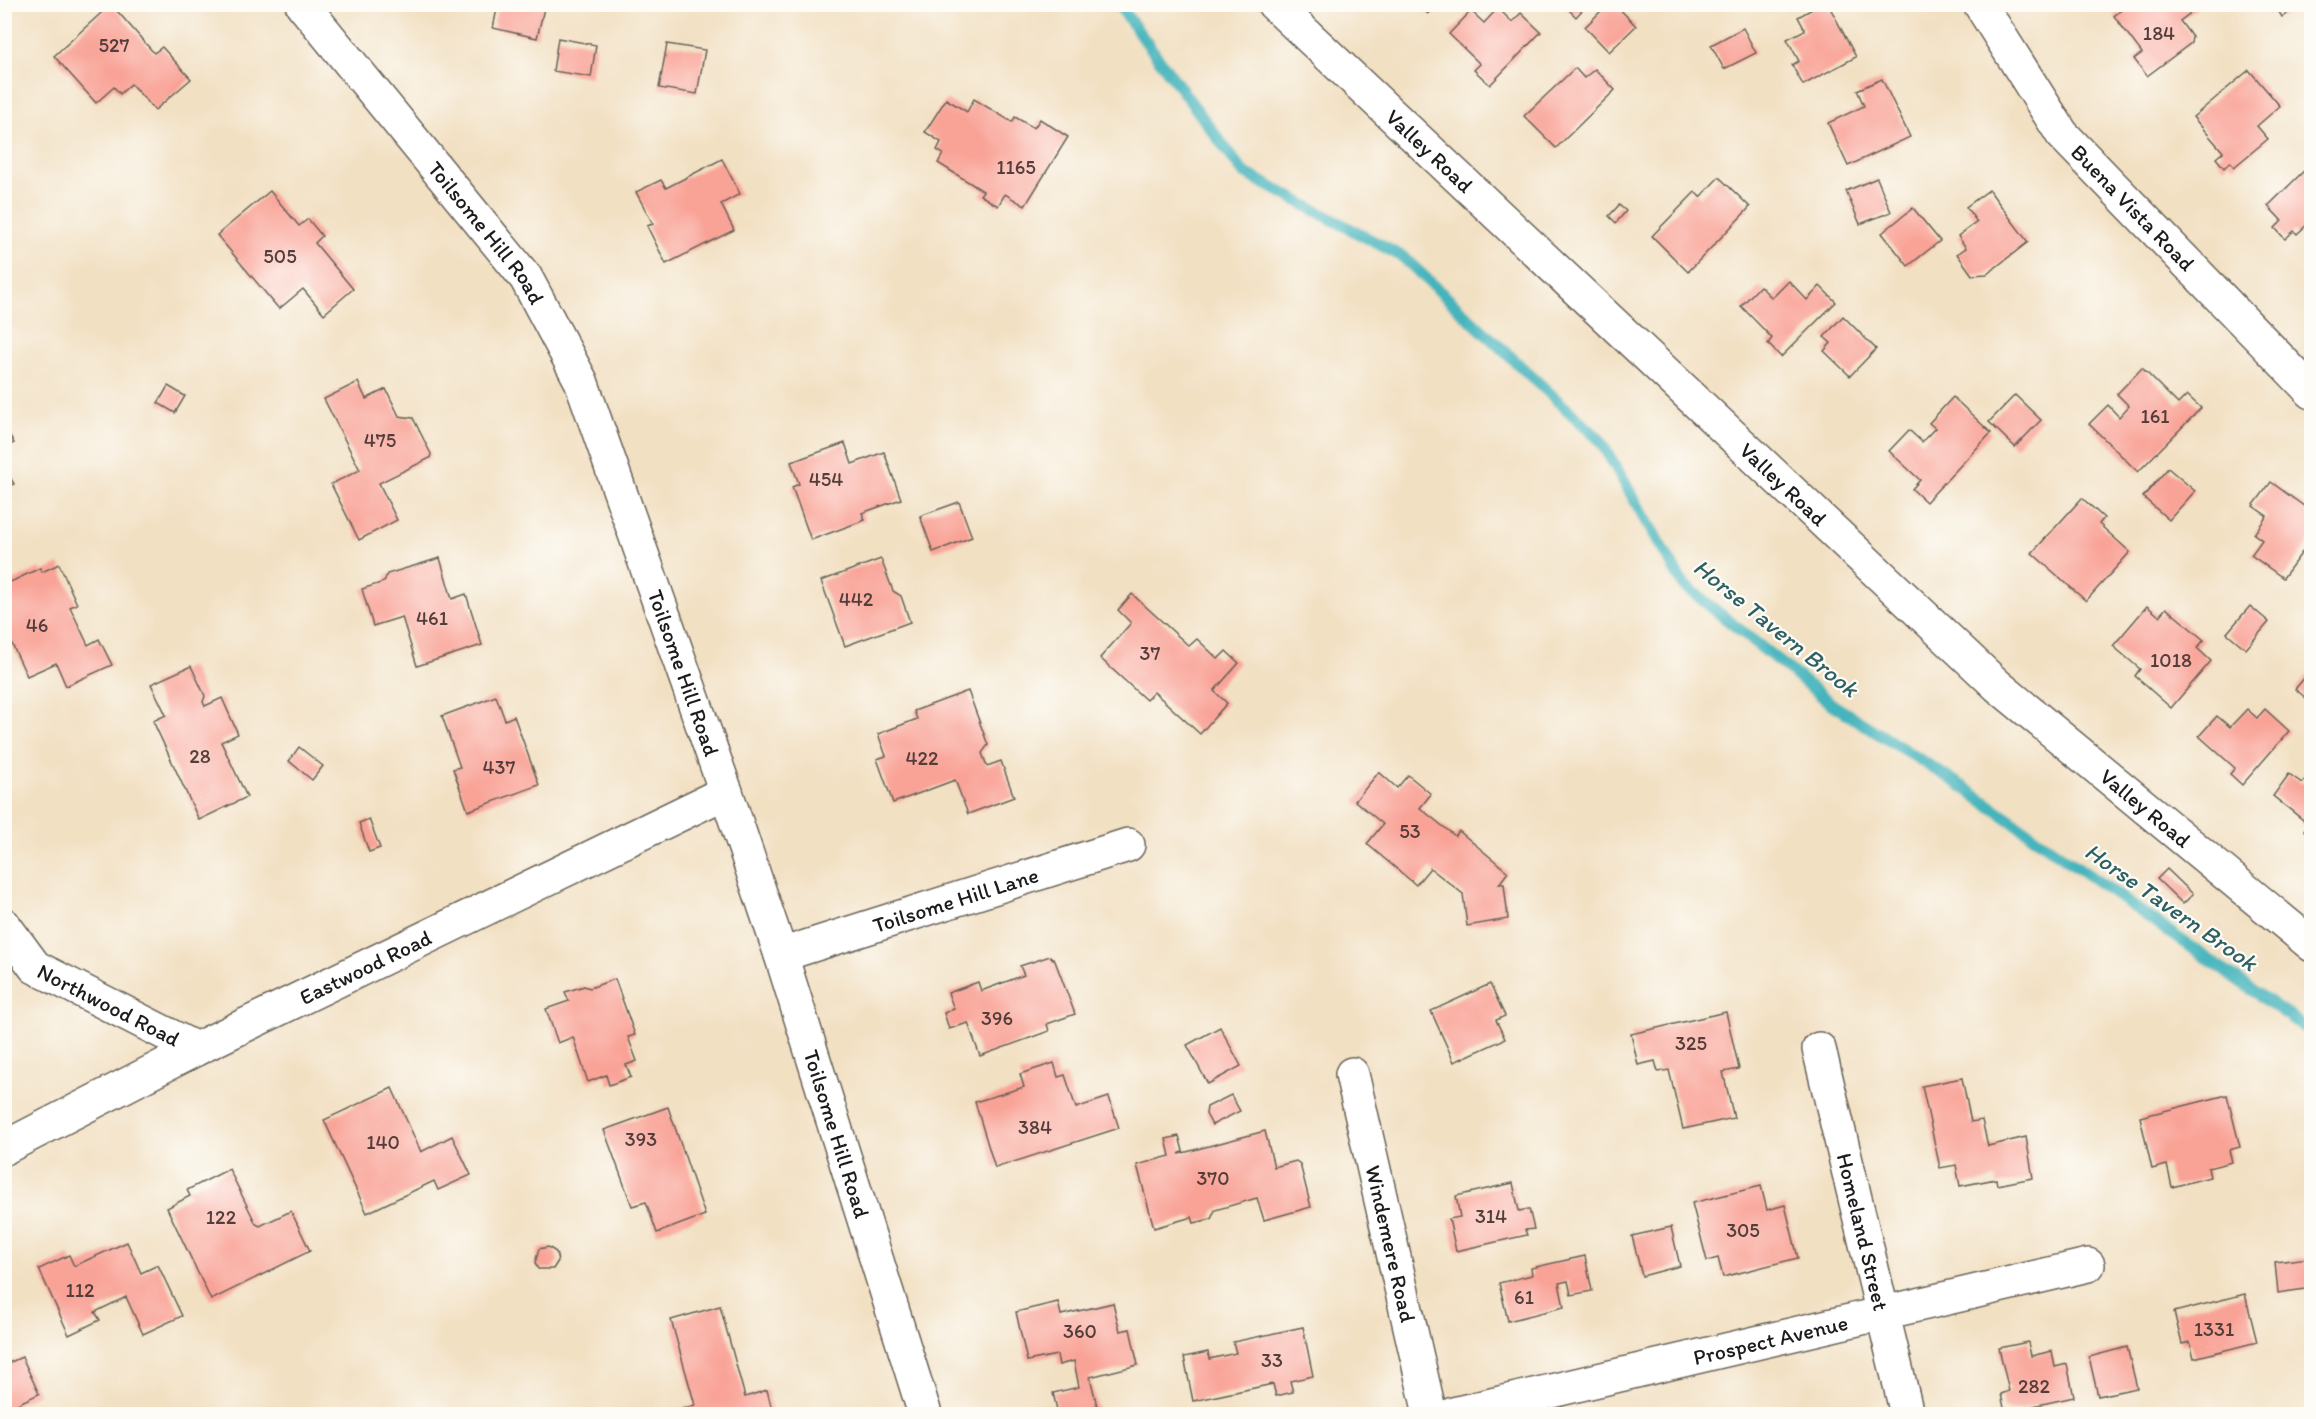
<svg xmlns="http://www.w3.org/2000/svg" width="2316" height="1419" font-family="Itim,sans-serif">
  <rect width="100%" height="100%" fill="#fdfcf7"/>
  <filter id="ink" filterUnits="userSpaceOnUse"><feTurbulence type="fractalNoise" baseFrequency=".0167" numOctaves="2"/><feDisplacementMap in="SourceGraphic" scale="12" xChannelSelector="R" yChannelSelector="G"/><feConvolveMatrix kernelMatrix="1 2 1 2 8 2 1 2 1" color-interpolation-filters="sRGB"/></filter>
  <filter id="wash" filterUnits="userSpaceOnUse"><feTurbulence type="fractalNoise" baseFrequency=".008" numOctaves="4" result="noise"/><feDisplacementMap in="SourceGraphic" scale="24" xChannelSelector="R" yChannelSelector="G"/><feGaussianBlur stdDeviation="1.35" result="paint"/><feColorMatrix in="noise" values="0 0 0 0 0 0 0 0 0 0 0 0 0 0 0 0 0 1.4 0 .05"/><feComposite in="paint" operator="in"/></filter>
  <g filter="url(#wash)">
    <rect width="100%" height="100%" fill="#f2e0c3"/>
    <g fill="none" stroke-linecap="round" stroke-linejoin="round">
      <path stroke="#45b4bc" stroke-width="12" d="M1118 4 1243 172 1403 257 1600 440 1683 584 1833 705 1962 786 2312 1032"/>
    </g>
    <g id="blocks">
      <g fill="#f9a397">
        <path d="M111 4 154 53 162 47 191 79 155 110 131 84 120 94 114 87 96 103 54 56Z"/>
        <path d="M498 4H545L537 38 493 28Z"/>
        <path d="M1418 4H1438L1428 14Z"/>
        <path d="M1563 4H1588L1576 17Z"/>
        <path d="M1608 4H1615L1636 26 1609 52 1585 27Z"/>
        <path d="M1821 4H1828L1856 57 1803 85 1792 65 1799 61 1787 39 1805 30 1798 17Z"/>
        <path d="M2129 4H2202L2180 21 2192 37 2191 43 2147 76 2134 59 2142 53 2114 16Z"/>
        <path d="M2274 4H2302L2282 17Z"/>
        <path d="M1498 8 1512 22 1521 13 1541 32 1490 85 1474 70 1480 64 1449 34 1471 11 1484 23Z"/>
        <path d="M1743 28 1756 53 1724 69 1711 45Z"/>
        <path d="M558 38 596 45 591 77 553 71Z"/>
        <path d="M667 44 705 50 697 94 659 88Z"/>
        <path d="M1575 68 1584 78 1595 69 1615 90 1556 148 1524 116Z"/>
        <path d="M2249 70 2280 106 2257 126 2268 139 2234 167 2230 162 2224 168 2216 158 2223 152 2193 117Z"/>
        <path d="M1882 79 1910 137 1848 166 1828 123 1864 106 1857 90Z"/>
        <path d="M946 99 967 112 974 99 1012 122 1015 117 1034 128 1040 119 1068 137 1025 206 1005 194 998 206 980 195 983 191 938 163 943 154 937 150 941 142 925 132Z"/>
        <path d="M722 159 740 194 721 204 734 230 666 264 647 226 653 224 636 192 661 180 666 188Z"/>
        <path d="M2312 163V220L2297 234 2294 231 2285 239 2275 228 2282 221 2268 206Z"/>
        <path d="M1719 177 1750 207 1688 272 1652 236 1695 192 1700 197Z"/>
        <path d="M1877 178 1891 212 1860 224 1846 191Z"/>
        <path d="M1989 190 2028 242 1987 274 1972 275 1957 254 1966 248 1958 236 1977 222 1966 207Z"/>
        <path d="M270 191 299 226 308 219 322 236 315 243 353 289 324 314 303 289 279 309 217 235Z"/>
        <path d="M1619 205 1626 211 1616 223 1609 216Z"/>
        <path d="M1913 208 1940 241 1908 266 1882 233Z"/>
        <path d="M1789 281 1807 300 1820 286 1836 302 1781 357 1768 344 1772 338 1741 306 1760 286 1772 298Z"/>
        <path d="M1843 316 1876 349 1850 376 1824 351 1831 343 1824 337Z"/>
        <path d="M2142 368 2178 404 2187 395 2201 408 2138 472 2089 424 2108 405 2119 417 2129 406 2117 394Z"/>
        <path d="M358 382 366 399 386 389 399 416 413 418 431 454 430 458 379 483 397 520 359 540 331 484 360 470 324 399Z"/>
        <path d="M168 386 185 396 175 413 158 403Z"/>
        <path d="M2015 395 2041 420 2015 447 1989 422Z"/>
        <path d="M1953 397 1991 433 1926 502 1912 489 1920 480 1889 451 1909 430 1922 442 1935 428 1929 423Z"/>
        <path d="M4 425 14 443 4 448Z"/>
        <path d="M845 443 852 464 884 452 901 499 862 513 865 520 811 540 792 487 799 484 791 462Z"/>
        <path d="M4 467 14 484 4 489Z"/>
        <path d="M2168 468 2195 491 2169 520 2143 497Z"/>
        <path d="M2271 482 2308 509 2312 504V539L2283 578 2251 555 2262 540 2254 534 2267 516 2253 506Z"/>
        <path d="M2082 498 2104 518 2099 524 2130 552 2086 601 2032 553Z"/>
        <path d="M959 502 972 537 933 552 920 516Z"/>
        <path d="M440 558 452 599 466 594 482 645 417 666 402 617 373 626 362 589 384 582 387 574Z"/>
        <path d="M881 559 893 591 901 596 910 622 845 646 821 581Z"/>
        <path d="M59 564 77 604 70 607 88 645 99 639 112 665 66 686 56 663 27 676 10 640 4 642V585L40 568 42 572Z"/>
        <path d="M1132 594 1189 646 1197 639 1218 659 1226 651 1239 663 1214 691 1227 703 1200 734 1154 692 1146 700 1100 658 1131 623 1118 610Z"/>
        <path d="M2147 606 2159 616 2166 608 2204 640 2197 648 2211 661 2171 708 2135 676 2140 669 2113 646Z"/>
        <path d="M2250 606 2269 622 2246 649 2227 633Z"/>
        <path d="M191 666 205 696 203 702 205 706 222 698 238 734 221 742 247 797 199 820 153 721 166 715 151 684Z"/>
        <path d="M2312 669V703L2295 689Z"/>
        <path d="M968 691 988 745 982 753 987 766 1001 761 1014 797 968 814 955 780 893 803 877 759 886 756 878 734 917 719 914 711Z"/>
        <path d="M496 696 505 720 514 716 539 785 468 811 453 769 460 767 442 716Z"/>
        <path d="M2247 709 2257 718 2265 709 2289 731 2242 785 2230 774 2235 768 2199 736 2217 716 2230 727Z"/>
        <path d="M299 747 323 766 312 780 289 761Z"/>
        <path d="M2312 771V836L2304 830 2308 824 2273 796 2289 774 2302 783Z"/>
        <path d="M1379 772 1397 788 1408 775 1431 794 1420 808 1455 836 1459 831 1508 872 1499 884H1504L1508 919 1467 926 1463 894 1430 868 1416 885 1367 844 1383 824 1355 801Z"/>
        <path d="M369 819 380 848 369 852 359 823Z"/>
        <path d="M2167 869 2193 894 2183 904 2157 879Z"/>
        <path d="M1050 956 1055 961 1075 1014 1047 1024 1049 1031 980 1056 968 1023 949 1029 944 1013 954 1009 948 993 978 982 981 991 1024 975 1020 966Z"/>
        <path d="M615 979 635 1035 628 1037 637 1061 626 1065 631 1077 609 1085 606 1075 588 1082 573 1037 558 1043 546 1009 569 1001 565 992 584 986 590 988Z"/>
        <path d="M1490 984 1505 1016 1496 1020 1505 1039 1454 1062 1431 1011Z"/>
        <path d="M1726 1012 1739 1069 1723 1072 1734 1118 1683 1129 1669 1070 1658 1072 1655 1061 1638 1065 1631 1034Z"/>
        <path d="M1220 1027 1241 1066 1208 1084 1187 1045Z"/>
        <path d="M1054 1063 1058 1077 1065 1075 1076 1108 1109 1097 1119 1128 995 1168 975 1102 1024 1087 1020 1074Z"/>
        <path d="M1962 1078 1971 1122 1982 1120 1988 1146 2026 1137 2033 1178 1997 1185 1996 1179 1960 1186 1956 1165 1940 1168 1922 1086Z"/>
        <path d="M392 1088 421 1152 452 1136 471 1175 438 1190 434 1181 367 1213 324 1120Z"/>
        <path d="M1231 1095 1240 1111 1212 1125 1206 1114 1207 1107Z"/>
        <path d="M2227 1095 2240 1147 2229 1150 2232 1162 2208 1168 2210 1177 2172 1187 2167 1165 2152 1169 2140 1117Z"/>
        <path d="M668 1107 705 1215 657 1233 646 1202 632 1206 604 1130Z"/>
        <path d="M1265 1131 1274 1167 1296 1161 1300 1164 1311 1207 1264 1220 1257 1198 1215 1210 1211 1219 1194 1223 1192 1217 1154 1228 1137 1165 1170 1156 1166 1139 1179 1136 1183 1151 1179 1154Z"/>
        <path d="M229 1169 256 1224 260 1226 291 1211 310 1251 211 1300 167 1208 190 1196 187 1190Z"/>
        <path d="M1513 1183 1519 1211 1529 1209 1534 1229 1525 1230 1527 1235 1456 1251 1449 1219 1460 1217 1456 1196Z"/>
        <path d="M1761 1186 1767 1210 1785 1205 1798 1258 1723 1277 1718 1258 1707 1261 1692 1203Z"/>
        <path d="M1671 1227 1680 1266 1642 1276 1632 1236Z"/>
        <path d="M127 1242 141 1273 158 1265 182 1316 143 1334 126 1297 95 1312 100 1320 69 1335 39 1269 69 1255 74 1266Z"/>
        <path d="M548 1247 556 1252 558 1261 553 1269H538L535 1263 539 1249Z"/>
        <path d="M1585 1256 1592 1291 1571 1295 1568 1281 1559 1283 1564 1307 1508 1321 1499 1283 1532 1275 1531 1268Z"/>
        <path d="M2309 1258 2312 1288 2278 1293 2275 1262Z"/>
        <path d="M2245 1294 2257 1342 2194 1358 2190 1342 2182 1344 2174 1312Z"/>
        <path d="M1058 1302 1061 1315 1113 1303 1120 1331 1130 1329 1138 1365 1090 1377 1099 1414H1058L1053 1393 1079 1387 1074 1361 1059 1365 1057 1355 1027 1361 1016 1312Z"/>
        <path d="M720 1306 745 1397 767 1390 773 1414H665L695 1405 671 1320Z"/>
        <path d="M1303 1327 1313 1376 1290 1381 1293 1392 1276 1396 1273 1384 1193 1401 1184 1357 1208 1352 1209 1359 1236 1353 1233 1342Z"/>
        <path d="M2028 1342 2031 1356 2052 1351 2055 1367 2067 1364 2074 1397 2011 1411 2004 1408 2001 1394 2009 1391 1999 1348Z"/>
        <path d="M2127 1347 2137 1388 2098 1396 2089 1357Z"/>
        <path d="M22 1357 39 1394 4 1410V1365Z"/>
      </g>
    </g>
  </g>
  <g filter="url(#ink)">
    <use href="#blocks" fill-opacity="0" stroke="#676156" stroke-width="1.5"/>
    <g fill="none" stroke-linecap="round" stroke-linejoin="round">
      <defs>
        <g id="minor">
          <path id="s1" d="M302 4 526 278 581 381 726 792 781 955 925 1414"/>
          <path id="s2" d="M1274 4 1998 686 2312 945"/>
          <path id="s3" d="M1980 4 2062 134 2312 392"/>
          <path id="s4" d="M4 925 35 967 196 1049"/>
          <path id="s5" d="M781 955 1128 845"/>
          <path id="s6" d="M1819 1049 1907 1414"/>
          <path id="s7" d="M1352 1074 1430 1414"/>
          <path id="s8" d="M4 1148 196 1049 726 792"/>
          <path id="s9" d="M1453 1414 2088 1265"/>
        </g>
      </defs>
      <use href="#minor" stroke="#676156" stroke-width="36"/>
      <use href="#minor" stroke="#fff" stroke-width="33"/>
    </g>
  </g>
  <g text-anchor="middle" stroke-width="4.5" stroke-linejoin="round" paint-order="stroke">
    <g font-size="20" fill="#533e3b">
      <text x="2159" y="40">184</text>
      <text x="114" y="52">527</text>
      <text x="1016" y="174">1165</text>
      <text x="280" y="263">505</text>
      <text x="2155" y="423">161</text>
      <text x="380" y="447">475</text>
      <text x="826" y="486">454</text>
      <text x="856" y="606">442</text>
      <text x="432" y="625">461</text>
      <text x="37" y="632">46</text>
      <text x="1150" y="660">37</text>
      <text x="2171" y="667">1018</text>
      <text x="200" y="763">28</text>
      <text x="922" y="765">422</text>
      <text x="499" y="774">437</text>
      <text x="1410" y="838">53</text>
      <text x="997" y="1025">396</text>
      <text x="1691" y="1050">325</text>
      <text x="1035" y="1134">384</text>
      <text x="641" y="1146">393</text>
      <text x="383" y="1149">140</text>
      <text x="1213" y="1185">370</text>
      <text x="1491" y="1223">314</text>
      <text x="221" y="1224">122</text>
      <text x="1743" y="1237">305</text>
      <text x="80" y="1297">112</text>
      <text x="1524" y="1304">61</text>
      <text x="2214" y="1336">1331</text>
      <text x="1080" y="1338">360</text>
      <text x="1272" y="1367">33</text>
      <text x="2034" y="1393">282</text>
    </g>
    <g font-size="22" fill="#1c1c1c" stroke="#fdfcf7">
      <text dy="8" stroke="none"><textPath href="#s2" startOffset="214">Valley Road</textPath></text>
      <text dy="8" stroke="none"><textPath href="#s3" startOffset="256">Buena Vista Road</textPath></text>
      <text dy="8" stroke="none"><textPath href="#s1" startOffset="294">Toilsome Hill Road</textPath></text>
      <text dy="8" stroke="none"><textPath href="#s2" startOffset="700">Valley Road</textPath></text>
      <text dy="8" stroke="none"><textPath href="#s1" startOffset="780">Toilsome Hill Road</textPath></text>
      <text dy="8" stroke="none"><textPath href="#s2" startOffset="1186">Valley Road</textPath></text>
      <text dy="8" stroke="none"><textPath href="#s5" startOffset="183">Toilsome Hill Lane</textPath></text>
      <text dy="8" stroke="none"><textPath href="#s8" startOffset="404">Eastwood Road</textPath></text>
      <text dy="8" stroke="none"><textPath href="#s4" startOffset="135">Northwood Road</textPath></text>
      <text dy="8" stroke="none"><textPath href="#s1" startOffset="1266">Toilsome Hill Road</textPath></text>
      <text dy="8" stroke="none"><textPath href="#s6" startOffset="188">Homeland Street</textPath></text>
      <text dy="8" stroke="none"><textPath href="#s7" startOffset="174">Windemere Road</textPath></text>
      <text dy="8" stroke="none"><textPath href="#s9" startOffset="326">Prospect Avenue</textPath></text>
    </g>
    <g font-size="24" font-style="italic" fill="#2e6064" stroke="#fdfcf7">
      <text transform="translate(1776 628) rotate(39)" y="8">Horse Tavern Brook</text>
      <text transform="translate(2171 907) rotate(35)" y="8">Horse Tavern Brook</text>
    </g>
  </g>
  <rect width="2316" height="1419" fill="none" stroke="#fdfcf7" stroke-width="24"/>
</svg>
